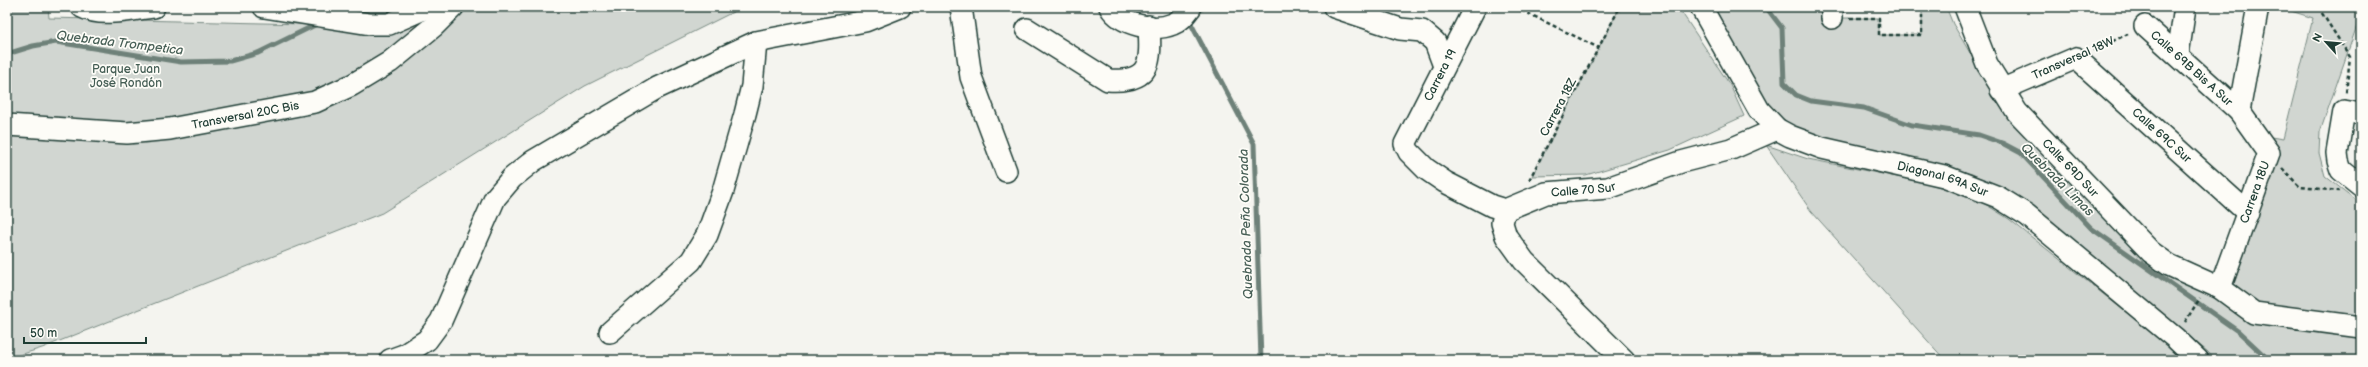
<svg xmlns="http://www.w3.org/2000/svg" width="2368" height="367" font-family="'Balsamiq Sans',sans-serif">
  <rect width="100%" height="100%" fill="#f4f4ef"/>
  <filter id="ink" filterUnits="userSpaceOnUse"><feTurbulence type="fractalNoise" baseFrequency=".025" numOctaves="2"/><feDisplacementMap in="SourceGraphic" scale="8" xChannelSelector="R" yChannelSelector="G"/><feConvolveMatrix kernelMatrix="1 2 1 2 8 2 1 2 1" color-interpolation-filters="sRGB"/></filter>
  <g filter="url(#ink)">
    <g fill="#d1d6d1" stroke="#788a82">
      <path d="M7 7H48L49 18 305 24 332 7H399L409 24 445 7 352 85 213 122 7 125Z"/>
      <path d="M466 7H743L585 86 382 213 42 348 7 359V133L44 134 142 142 239 125 389 73 436 38Z"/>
      <path d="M1620 7H1678L1730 85 1744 116 1670 150 1586 175 1532 176Z"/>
      <path d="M1714 7H1832V18H1879V35H1922V7H1946L1953 24 1987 82 2087 186 2225 302 2234 284 2273 164 2275 149 2271 137 2283 139 2313 18 2291 11 2292 7H2361V14L2320 132 2319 153 2325 176 2361 204V360H2215L2208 352 2083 249 1998 187 1972 174 1796 132 1770 109Z"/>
      <path d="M1766 145 1808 159 1927 183 1974 197 2009 219 2186 360H1945L1811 211Z"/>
    </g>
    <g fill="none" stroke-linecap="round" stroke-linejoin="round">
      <g stroke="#6e8179" stroke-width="5">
        <path d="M1766 7 1782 28 1784 83 1796 95 1811 101 1864 108 1912 125 1979 135 2002 143 2021 153 2091 228 2239 332 2269 360"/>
        <path d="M1188 18 1254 144 1261 360"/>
        <path d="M7 54 33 46 56 42 181 62 230 61 258 53 319 23"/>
      </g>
      <defs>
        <g id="minor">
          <path d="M82 7C102 18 133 9 154 7"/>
          <path d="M264 7 370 24H389L428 7"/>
          <path d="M961 7 971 77 1006 171"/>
          <path d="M1110 7C1121 25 1154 32 1173 24 1181 21 1186 13 1191 7"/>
          <path d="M1334 7 1400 29 1422 31 1435 42 1444 66"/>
          <path id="s1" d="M1475 7 1405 144 1409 152 1426 169 1445 182 1492 206 1505 210 1546 193 1608 188 1681 162 1731 149 1777 129"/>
          <path id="s2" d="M1701 7 1759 110 1777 129 1790 136 1822 148 1944 176 1998 197 2027 215 2175 338 2198 360"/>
          <path id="s3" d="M1965 7 1987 64 2017 112 2151 252 2169 265 2220 288 2254 313 2361 327"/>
          <path d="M1832 18V7"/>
          <path id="s4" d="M2145 26 2239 111"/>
          <path d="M1027 29 1108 80C1152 83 1151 62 1149 26"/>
          <path d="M2178 55 2185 7"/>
          <path id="s5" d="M2001 90 2076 58 2248 213"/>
          <path d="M2361 114 2344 111 2337 153 2338 161 2341 170 2361 186"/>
          <path id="s6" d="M7 125 127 133 170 129 315 102 352 85 390 62 434 26 453 7"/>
          <path d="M1505 210 1502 223 1506 236 1524 261 1624 360"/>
          <path id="s7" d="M2220 288 2269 153 2239 111 2258 7"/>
          <path d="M610 332 691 261 707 235 723 191 745 114 752 86 756 42"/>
          <path d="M390 360 404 355 427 340 441 321 495 198 512 178 533 161 657 88 756 42 865 21 900 7"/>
        </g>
      </defs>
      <use href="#minor" stroke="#1f3d34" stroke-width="24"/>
      <g stroke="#1f3d34" stroke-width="2.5" stroke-dasharray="4 3" stroke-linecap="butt">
        <path d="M1515 7 1599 48"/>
        <path d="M2318 7 2350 57 2346 93"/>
        <path d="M1850 18H1879V35H1922V7"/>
        <path d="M2093 50 2128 34"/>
        <path d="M2282 168 2300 187 2339 191"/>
        <path d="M1529 180 1620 7"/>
        <path d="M2185 322 2200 298"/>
      </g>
      <use href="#minor" stroke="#fdfcf7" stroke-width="21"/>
    </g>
  </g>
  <g text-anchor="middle" stroke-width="3.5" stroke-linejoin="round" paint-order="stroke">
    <g font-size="12" fill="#1f3d34" stroke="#fdfcf7">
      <text transform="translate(2073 58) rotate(-24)" y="4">Transversal 18W</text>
      <text dy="4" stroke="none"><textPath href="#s4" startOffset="63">Calle 69B Bis A Sur</textPath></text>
      <text transform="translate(1440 75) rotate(-63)" y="4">Carrera 19</text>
      <text transform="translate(1558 107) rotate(-62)" y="4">Carrera 18Z</text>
      <text dy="4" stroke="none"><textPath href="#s6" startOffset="240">Transversal 20C Bis</textPath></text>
      <text dy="4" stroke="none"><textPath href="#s5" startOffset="197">Calle 69C Sur</textPath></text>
      <text dy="4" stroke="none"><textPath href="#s3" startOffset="195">Calle 69D Sur</textPath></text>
      <text dy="4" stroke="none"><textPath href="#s2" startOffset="318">Diagonal 69A Sur</textPath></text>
      <text dy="4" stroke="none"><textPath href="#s1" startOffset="358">Calle 70 Sur</textPath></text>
      <text dy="4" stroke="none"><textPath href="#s7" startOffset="102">Carrera 18U</textPath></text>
    </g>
    <g font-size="12" fill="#435c53" stroke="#fdfcf7">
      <text x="126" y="73">Parque Juan<tspan x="126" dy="14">José Rondón</tspan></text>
    </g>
    <g font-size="13" font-style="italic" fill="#475f56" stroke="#fdfcf7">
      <text transform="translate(120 42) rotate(7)" y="5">Quebrada Trompetica</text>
      <text transform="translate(2058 179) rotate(45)" y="5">Quebrada Limas</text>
      <text transform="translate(1245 224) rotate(-92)" y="5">Quebrada Peña Colorada</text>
    </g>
  </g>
  <rect width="2368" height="367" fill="none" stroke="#fdfcf7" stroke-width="24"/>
  <rect x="12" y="12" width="2344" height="343" fill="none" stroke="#1f3d34" stroke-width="1.5" filter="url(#ink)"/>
  <g transform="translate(2326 42) rotate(297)" stroke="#fdfcf7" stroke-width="3" paint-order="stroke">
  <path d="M0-3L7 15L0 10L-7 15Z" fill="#1f3d34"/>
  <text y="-6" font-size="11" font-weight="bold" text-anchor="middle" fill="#1f3d34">N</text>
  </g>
  <path d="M24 337v6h122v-6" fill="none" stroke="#1f3d34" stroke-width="2"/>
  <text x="30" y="337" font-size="12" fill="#1f3d34" stroke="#fdfcf7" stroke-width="3" paint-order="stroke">50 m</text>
</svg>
